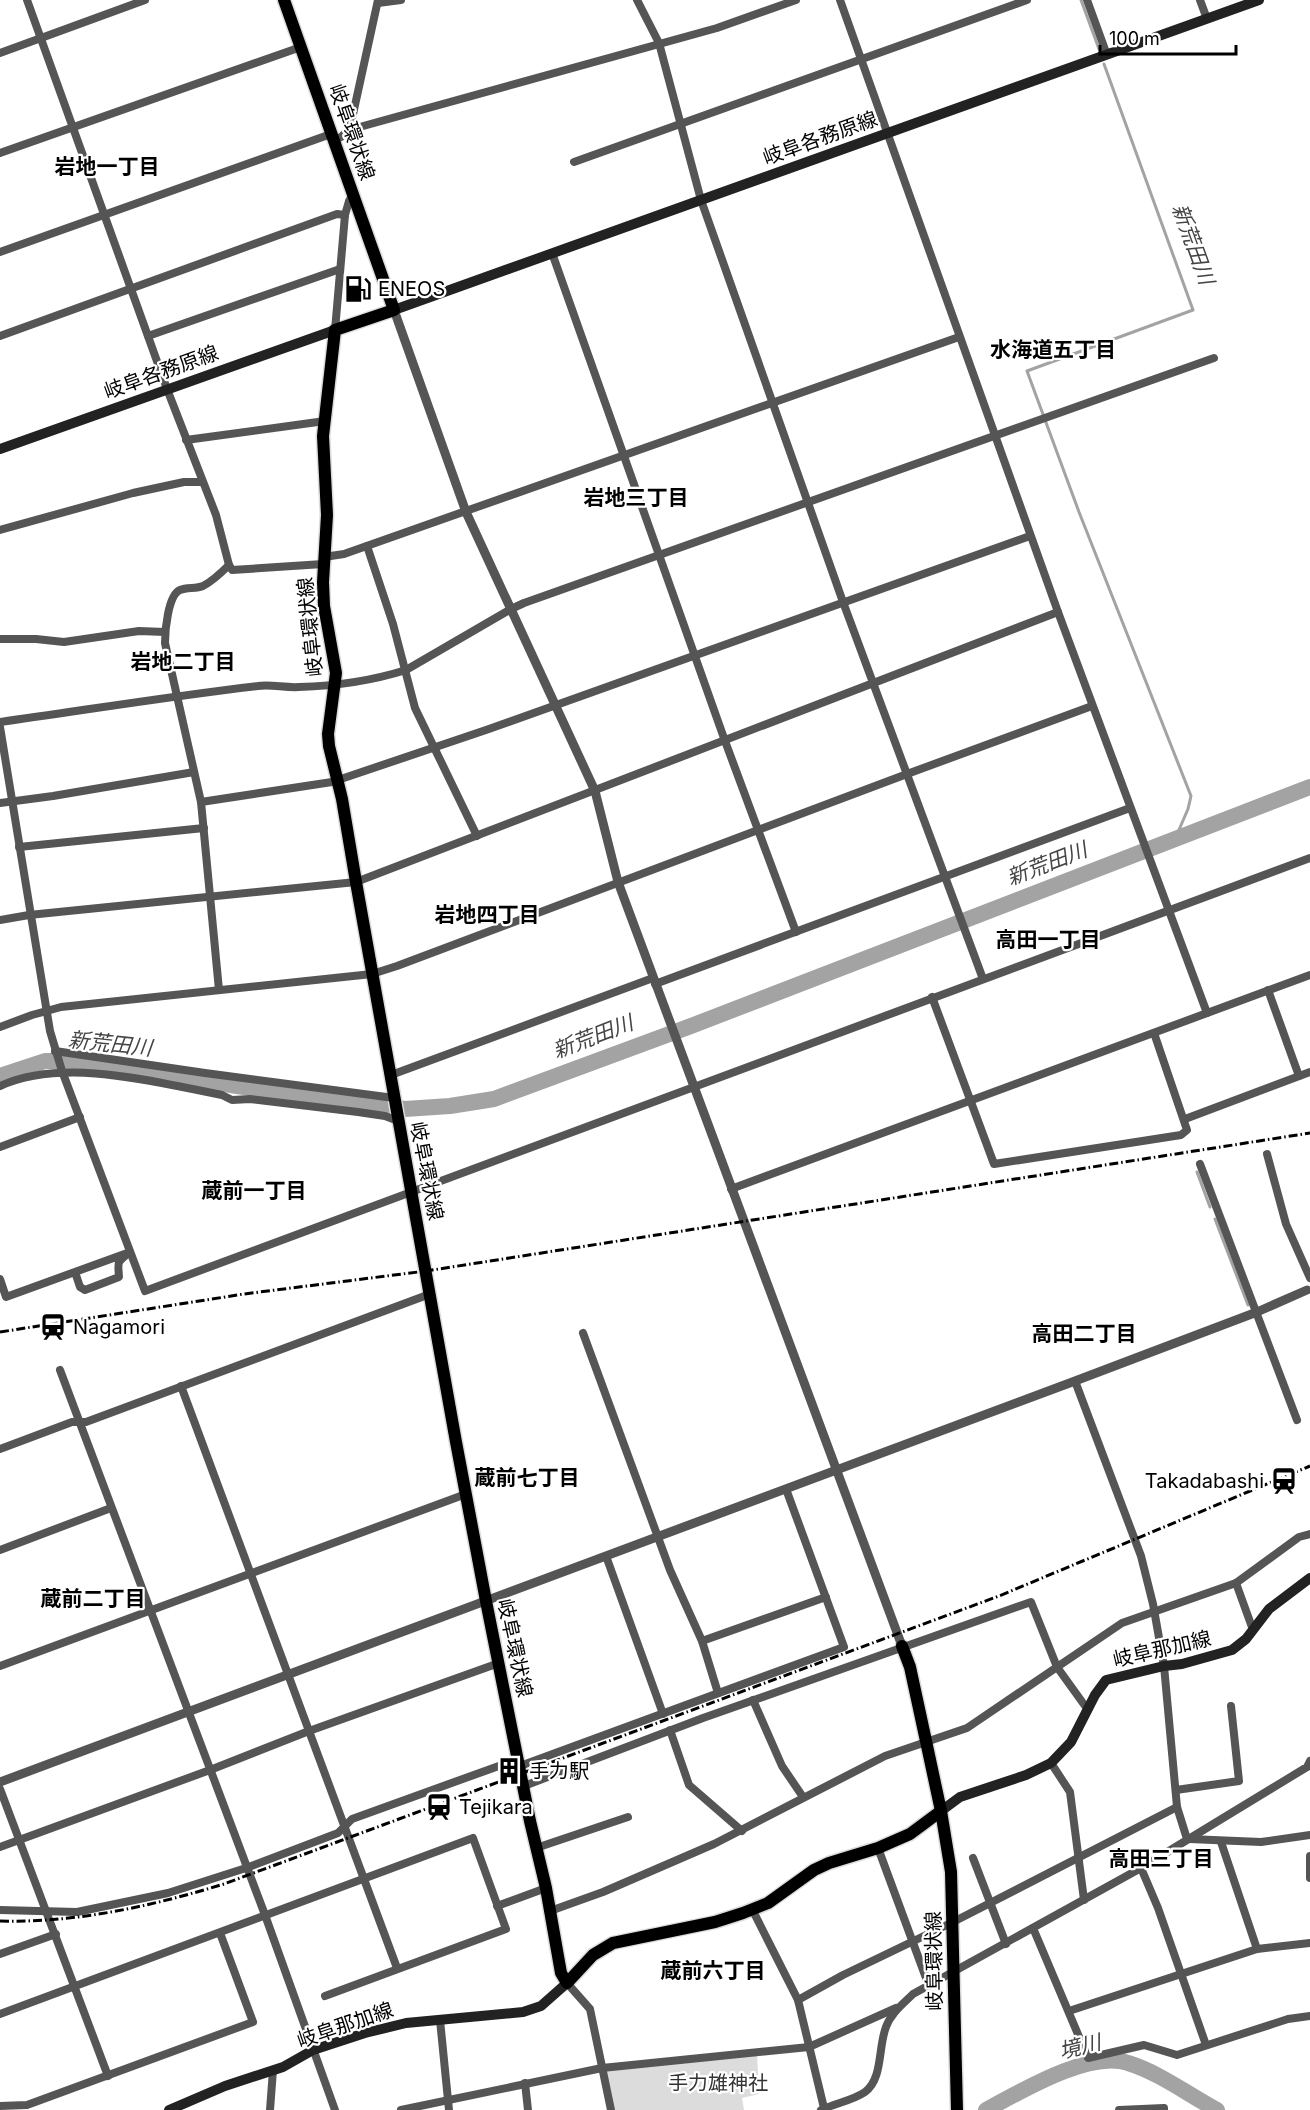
<svg xmlns="http://www.w3.org/2000/svg" width="1310" height="2110" font-family="Inter,'Noto Sans JP',sans-serif">
  <rect width="100%" height="100%" fill="#fff"/>
  <path fill="#dcdcdc" d="M757 2053 759 2094 742 2098 744 2110H610L602 2068Z"/>
  <g fill="none" stroke-linecap="round" stroke-linejoin="round">
    <g stroke="#a3a3a3" stroke-width="3">
      <path d="M1081 0 1099 49"/>
      <path d="M1104 64 1193 310 1027 371 1079 512 1191 796 1188 809 1175 839"/>
      <path d="M1197 1172 1210 1207"/>
      <path d="M1215 1219 1248 1305"/>
    </g>
    <g stroke="#a3a3a3" stroke-width="16">
      <path d="M0 1076 45 1061H83L237 1086 405 1109 450 1106 494 1099 691 1026 1310 787"/>
      <path d="M986 2110C1020 2092 1089 2050 1128 2063 1158 2072 1189 2095 1217 2110"/>
    </g>
    <defs>
      <g id="primary">
        <path d="M284 0 394 310 335 330 323 436 327 515 323 582 324 606 336 673 328 734 329 746 342 799 356 882 456 1442 486 1601 530 1821 546 1888 561 1973 567 1983 593 1955 613 1943 715 1922 743 1913 768 1903 814 1870 829 1863 878 1848 910 1834 941 1811"/>
        <path d="M902 1646 910 1667 926 1741 941 1811 951 1872 957 2110"/>
      </g>
    </defs>
    <use href="#primary" stroke="#dbdbdb" stroke-width="15"/>
    <g stroke="#555" stroke-width="8">
      <path d="M27 0 167 389 216 515 229 565 232 570 323 564"/>
      <path d="M637 0 659 43 701 200 843 602 983 979"/>
      <path d="M840 0 1058 612 1207 1013"/>
      <path d="M1087 0 1107 55"/>
      <path d="M1200 0 1207 19"/>
      <path d="M378 3 401 0"/>
      <path d="M0 53 145 0"/>
      <path d="M350 128H356L717 28 796 0"/>
      <path d="M333 141 341 137 350 128 378 0"/>
      <path d="M0 153 301 47"/>
      <path d="M574 162 1027 0"/>
      <path d="M0 252 331 134"/>
      <path d="M552 253 725 741 796 932"/>
      <path d="M335 330 345 215 349 201 353 195"/>
      <path d="M0 336 337 214 345 215"/>
      <path d="M148 336 340 269"/>
      <path d="M186 440 325 421"/>
      <path d="M0 530 133 493 184 482H202"/>
      <path d="M367 546 393 624 415 708 477 836"/>
      <path d="M324 557 344 554 959 337"/>
      <path d="M0 639H36L64 642 139 631 165 632"/>
      <path d="M0 722C86 710 172 696 258 686 271 684 285 688 299 687 336 686 371 681 406 670L511 609 524 603 1214 358"/>
      <path d="M0 727 50 1031 62 1071 145 1291 1310 858"/>
      <path d="M201 802 332 782 486 730 1030 536"/>
      <path d="M0 803 53 796 194 772"/>
      <path d="M19 847 204 828"/>
      <path d="M0 920 29 915 356 882 1058 612"/>
      <path d="M655 984 1130 808"/>
      <path d="M219 990 201 802 165 643C165 631 168 595 180 590 187 587 196 589 203 586 213 581 221 573 229 565"/>
      <path d="M1268 990 1299 1076"/>
      <path d="M932 997 994 1164 1181 1135 1187 1130 1154 1033"/>
      <path d="M0 1027 32 1015 61 1007 372 974 397 966 907 774 1092 706"/>
      <path d="M55 1051 205 1073 394 1098"/>
      <path d="M391 1075 653 978"/>
      <path d="M0 1086C65 1057 155 1082 222 1095L232 1100 250 1099 358 1112 385 1116 398 1121"/>
      <path d="M1185 1119 1310 1072"/>
      <path d="M0 1147 80 1117"/>
      <path d="M1267 1154 1286 1224 1310 1278"/>
      <path d="M1200 1164 1297 1420"/>
      <path d="M731 1189 1310 975"/>
      <path d="M0 1279 6 1297 130 1252C116 1263 118 1261 119 1277L85 1290 80 1287 75 1272"/>
      <path d="M583 1333 670 1570 702 1641 718 1693"/>
      <path d="M60 1370 265 1915 335 2110"/>
      <path d="M1075 1381 1141 1556 1153 1604 1164 1666 1177 1807 1187 1839"/>
      <path d="M181 1386 397 1968"/>
      <path d="M0 1449 72 1422H86L430 1294"/>
      <path d="M0 1550 111 1508"/>
      <path d="M606 1556 663 1714"/>
      <path d="M1236 1583 1253 1630"/>
      <path d="M702 1641 826 1597"/>
      <path d="M0 1666 466 1494"/>
      <path d="M753 1700 782 1766 803 1797"/>
      <path d="M670 1730 689 1785 742 1831"/>
      <path d="M1051 1763 1070 1792 1084 1900"/>
      <path d="M520 1766 844 1647 786 1489"/>
      <path d="M524 1786 703 1718 1031 1602 1057 1667 1088 1710"/>
      <path d="M0 1789 108 2076"/>
      <path d="M1176 1790 1239 1781 1231 1706"/>
      <path d="M1189 1839 1261 1842 1310 1835"/>
      <path d="M1221 1842 1257 1949"/>
      <path d="M0 1847 210 1770 309 1731 499 1663"/>
      <path d="M536 1848 628 1817"/>
      <path d="M878 1848 929 1986"/>
      <path d="M1310 1856V1878"/>
      <path d="M973 1858 1006 1944"/>
      <path d="M1141 1868 1158 1908 1206 2045"/>
      <path d="M497 1906 546 1888"/>
      <path d="M752 1909 798 2000 824 2108"/>
      <path d="M0 1910 77 1912 168 1893 246 1868 338 1833 352 1819 518 1759"/>
      <path d="M550 1911 603 1892 714 1844 885 1756 967 1728 1122 1623 1236 1583 1299 1537 1310 1534"/>
      <path d="M1033 1928 1088 2058 1144 2045 1177 2055 1288 2019 1310 2016"/>
      <path d="M0 1954 56 1934"/>
      <path d="M567 1983 590 2009 611 2110"/>
      <path d="M798 2000 843 1975 953 1922 1177 1807"/>
      <path d="M1069 2011 1257 1949 1310 1943"/>
      <path d="M0 2014 473 1838 506 1929 325 1996"/>
      <path d="M440 2020 449 2110"/>
      <path d="M525 2083 528 2110"/>
      <path d="M0 2106 27 2105 253 2022 220 1933"/>
      <path d="M270 2110 273 2070"/>
      <path d="M401 2110 602 2068 809 2047 896 2008"/>
      <path d="M821 2110C835 2103 852 2101 865 2092 883 2079 878 2047 886 2027 891 2013 903 2004 913 1994L1141 1868 1307 1767 1310 1761"/>
      <path d="M1119 2110 1164 2108V2110"/>
    </g>
    <g stroke="#555" stroke-width="9">
      <path d="M394 310 466 512 595 791 618 882 902 1646"/>
      <path d="M0 1782 1075 1381 1257 1312 1307 1290"/>
    </g>
    <g stroke="#222" stroke-width="10">
      <path d="M394 310 1259 0"/>
      <path d="M0 449 335 330"/>
      <path d="M941 1811 960 1797 1026 1775 1051 1763 1071 1742 1095 1695 1106 1680 1164 1666 1182 1664 1232 1650 1246 1639 1269 1609 1310 1578"/>
      <path d="M169 2110 225 2086 283 2067 313 2050 365 2033 406 2023 523 2012 541 2006 567 1983"/>
    </g>
    <use href="#primary" stroke="#000" stroke-width="12"/>
    <g stroke="#000" stroke-width="3" stroke-dasharray="9 3 1.5 3" stroke-linecap="butt">
      <path d="M0 1332 244 1294 426 1271 1310 1133"/>
      <path d="M0 1921C77 1923 152 1906 224 1884L999 1596 1310 1466"/>
    </g>
  </g>
  <defs>
    <symbol id="fuel-bare" viewBox="-9 -9 18 18"><path d="M-5.5-6h7V0h2V4h1.3V-2.5L3-4.5l.8-.8L6-3V5H2.5V1h-1V6h-7ZM-4.2-4.7v3.2H.2V-4.7Z" fill="#000" stroke="#fff" stroke-width="2.5" paint-order="stroke"/></symbol>
    <symbol id="station-bare" viewBox="-9 -9 18 18"><path d="M-3-6H3Q5-6 5-4V2Q5 4 3 4L4.5 6H3L1.5 4h-3L-3 6H-4.5L-3 4Q-5 4-5 2V-4Q-5-6-3-6ZM-3.5-4v3h7v-3ZM-3.5 1v1.5H-2V1ZM2 1v1.5H3.5V1Z" fill="#000" stroke="#fff" stroke-width="2.5" paint-order="stroke"/></symbol>
    <symbol id="building-bare" viewBox="-9 -9 18 18"><path d="M-4-6H4V6H1V3H-1V6H-4ZM-2.5-4.3h1.7v1.8h-1.7ZM.8-4.3h1.7v1.8H.8ZM-2.5-1h1.7V.8h-1.7ZM.8-1h1.7V.8H.8Z" fill="#000" stroke="#fff" stroke-width="2.5" paint-order="stroke"/></symbol>
  </defs>
  <g fill-rule="evenodd">
    <use href="#fuel-bare" x="339" y="270" width="38" height="38"/>
    <use href="#station-bare" x="34" y="1308" width="38" height="38"/>
    <use href="#station-bare" x="1265" y="1462" width="38" height="38"/>
    <use href="#building-bare" x="490" y="1752" width="38" height="38"/>
    <use href="#station-bare" x="420" y="1788" width="38" height="38"/>
  </g>
  <g text-anchor="middle" stroke-width="4.5" stroke-linejoin="round" paint-order="stroke">
    <g font-size="20" fill="#000" stroke="#fff">
      <text transform="translate(352 132) rotate(71)" y="7">岐阜環状線</text>
      <text transform="translate(820 138) rotate(-20)" y="7">岐阜各務原線</text>
      <text transform="translate(161 372) rotate(-20)" y="7">岐阜各務原線</text>
      <text transform="translate(310 627) rotate(-96)" y="7">岐阜環状線</text>
      <text transform="translate(427 1171) rotate(79)" y="7">岐阜環状線</text>
      <text transform="translate(515 1648) rotate(78)" y="7">岐阜環状線</text>
      <text transform="translate(1162 1649) rotate(-13)" y="7">岐阜那加線</text>
      <text transform="translate(934 1961) rotate(-91)" y="7">岐阜環状線</text>
      <text transform="translate(345 2025) rotate(-19)" y="7">岐阜那加線</text>
    </g>
    <g font-size="20" fill="#000" stroke="#fff" text-anchor="start">
      <text x="378" y="296">ENEOS</text>
      <text x="73" y="1334">Nagamori</text>
      <text x="1264" y="1488" text-anchor="end">Takadabashi</text>
      <text x="529" y="1778">手力駅</text>
      <text x="459" y="1814">Tejikara</text>
    </g>
    <g font-size="20" fill="#333" stroke="#fff">
      <text x="718" y="2090">手力雄神社</text>
    </g>
    <g font-size="21" font-weight="bold" fill="#000" stroke="#fff">
      <text x="107" y="174">岩地一丁目</text>
      <text x="1053" y="357">水海道五丁目</text>
      <text x="636" y="505">岩地三丁目</text>
      <text x="183" y="669">岩地二丁目</text>
      <text x="487" y="922">岩地四丁目</text>
      <text x="1048" y="947">高田一丁目</text>
      <text x="254" y="1198">蔵前一丁目</text>
      <text x="1084" y="1341">高田二丁目</text>
      <text x="527" y="1485">蔵前七丁目</text>
      <text x="93" y="1606">蔵前二丁目</text>
      <text x="1161" y="1866">高田三丁目</text>
      <text x="713" y="1978">蔵前六丁目</text>
    </g>
    <g font-size="21" font-style="italic" fill="#444" stroke="#fff">
      <text transform="translate(1193 244) rotate(70)" y="7">新荒田川</text>
      <text transform="translate(1047 864) rotate(-21)" y="7">新荒田川</text>
      <text transform="translate(593 1037) rotate(-21)" y="7">新荒田川</text>
      <text transform="translate(110 1044) rotate(6)" y="7">新荒田川</text>
      <text transform="translate(1080 2047) rotate(-14)" y="7">境川</text>
    </g>
  </g>
  <path d="M1100 45v9h136v-9" fill="none" stroke="#000000" stroke-width="3"/>
  <text x="1109" y="45" font-size="18" fill="#000000" stroke="#ffffff" stroke-width="4.5" paint-order="stroke">100 m</text>
</svg>
